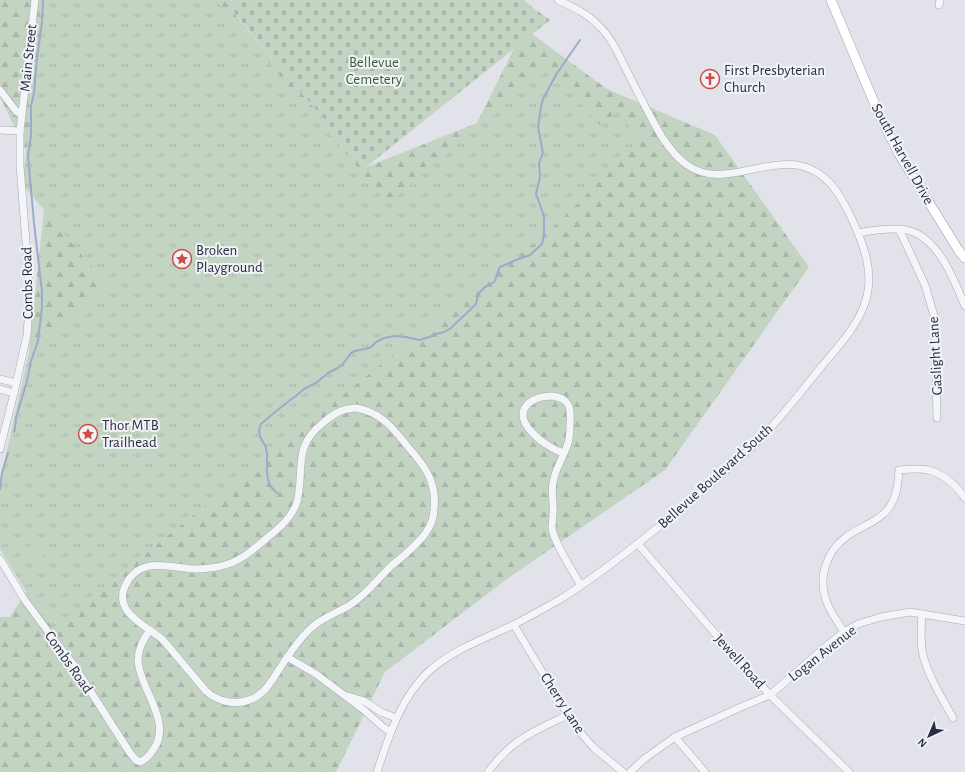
<svg xmlns="http://www.w3.org/2000/svg" width="965" height="772" font-family="'Alegreya Sans',sans-serif">
  <defs>
    <pattern id="forest-firs" width="22" height="20" patternUnits="userSpaceOnUse"><rect width="22" height="20" fill="#c4d4c3"/><path d="M5 1l3.5 6h-7zM16 11l3.5 6h-7z" fill="#a9b6a9"/></pattern>
    <pattern id="cemetery-stones" width="16" height="16" patternUnits="userSpaceOnUse"><rect width="16" height="16" fill="#c4d4c3"/><path d="M2 7V4a2 2 0 0 1 4 0v3zM10 15v-3a2 2 0 0 1 4 0v3z" fill="#a9b6a9"/></pattern>
    <pattern id="park-tufts" width="24" height="20" patternUnits="userSpaceOnUse"><rect width="24" height="20" fill="#c4d4c3"/><path d="M3 7l-1-3M5 7V3M7 7l1-3M15 17l-1-3M17 17v-4M19 17l1-3" fill="none" stroke="#a9b6a9"/></pattern>
  </defs>
  <rect width="100%" height="100%" fill="#e2e3ea"/>
  <path fill="url(#forest-firs)" d="M0 0H230L233 2 234 13 272 59 366 167 477 123 524 28 607 89 715 135 809 267 665 470 507 579 385 672 336 772H0V617H10L61 536 21 426 46 192 0 97Z"/>
  <path fill="url(#cemetery-stones)" d="M232 0H524L532 7 550 20 366 167 272 59 234 12Z"/>
  <path fill="url(#park-tufts)" d="M44 0H216L388 203 550 66 600 125 617 112 641 140 550 231 393 355 53 628 33 603 0 549V481L28 356 109 287 22 184Z"/>
  <path fill="#c4d4c3" d="M33 540 46 546 40 560 27 554Z"/>
  <g fill="none" stroke-linecap="round" stroke-linejoin="round">
    <g stroke="#9daaca" stroke-width="2">
      <path d="M14 432 15 428 16 418 27 381 31 361 38 341 42 307V292L34 223 28 156 31 136V106L34 93 37 58 42 22 43 0"/>
      <path d="M0 489 2 473 8 453"/>
      <path d="M277 493 270 486 268 479 267 472V453L265 445 260 437 259 430 261 424 280 408 297 395 304 389 316 383 328 373 336 369 342 365 351 353 355 351 365 349 371 347 376 342 384 338 394 336 406 337 419 340 429 337 436 334 444 332 451 328 476 304 478 294 485 287 491 284 495 281 497 274 500 267 516 260 530 255 542 244 544 236V216L536 194 540 177 539 163 543 153 538 127 541 107 543 99 557 73 580 40"/>
    </g>
    <defs>
      <g id="minor">
        <path d="M939 5 940 0"/>
        <path d="M0 90 16 111 22 115"/>
        <path d="M0 130 20 131"/>
        <path d="M899 229 925 285 935 319 937 418"/>
        <path d="M858 233C874 230 898 226 913 232 940 242 955 282 965 306"/>
        <path d="M0 379 16 383"/>
        <path d="M0 389 14 393"/>
        <path d="M356 408C381 412 393 428 408 447 425 466 437 482 434 509 434 518 430 527 425 534 415 547 402 557 390 567 377 580 366 595 350 605 337 613 320 618 309 630 297 641 289 655 280 668 273 679 266 692 254 698 238 706 219 703 206 691L163 640C147 626 113 613 125 586 139 556 167 567 192 569 204 569 217 568 228 564 246 558 259 544 273 533 283 525 291 517 296 505 299 498 299 489 300 481 301 454 301 440 324 422 335 413 341 409 356 408Z"/>
        <path d="M0 449 14 393 27 335 28 321 29 304 28 267 20 166V131L35 0"/>
        <path d="M564 453C548 449 508 421 529 403 536 397 544 396 552 396 571 398 571 409 570 425 570 432 570 439 567 446 563 458 555 469 553 483 551 492 554 503 553 513 553 518 552 523 552 528 554 543 573 571 581 586"/>
        <path d="M638 544 744 667 770 695 849 772"/>
        <path d="M0 559 24 599 55 641 73 664 130 753 136 760 140 762C147 759 151 754 155 747 171 720 140 689 138 661 138 649 143 639 150 630"/>
        <path d="M922 614C921 628 920 642 923 655 929 678 942 698 953 718"/>
        <path d="M514 625 568 715 578 730 594 748 623 772"/>
        <path d="M844 632C838 622 830 612 826 600 818 578 826 552 846 537 859 527 878 522 889 508 897 496 898 484 899 470 908 469 919 468 928 470 943 474 956 485 965 498"/>
        <path d="M287 657 316 674 364 710 383 727 391 732"/>
        <path d="M348 696 364 701 381 712 396 718"/>
        <path d="M675 737 705 772"/>
        <path d="M377 772C389 736 400 699 428 672 451 651 483 639 511 626 527 618 543 609 559 600 599 575 637 545 674 514 703 490 732 466 759 440 782 417 801 392 821 367 837 348 857 327 865 303 875 273 864 245 851 217 845 205 839 192 829 182 784 137 731 196 687 165 667 150 657 129 646 108 638 93 631 79 624 65 617 51 610 36 598 25 587 13 572 7 558 0"/>
        <path d="M488 772C496 761 505 751 516 743 531 731 551 723 568 715"/>
        <path d="M630 772 644 759 675 737 741 707 770 695 824 648 844 632 858 624 881 617 910 612 965 621"/>
      </g>
      <path id="major" d="M831 0 879 114 899 154 959 251 965 258"/>
    </defs>
    <use href="#minor" stroke="#a7a9b4" stroke-width="8"/>
    <use href="#major" stroke="#a1a5b6" stroke-width="10"/>
    <use href="#minor" stroke="#f4f5f8" stroke-width="7"/>
    <use href="#major" stroke="#fff" stroke-width="9"/>
  </g>
  <defs>
    <symbol id="church-ring" viewBox="-11 -11 22 22"><circle r="9.5" fill="#f1f3f7" stroke="#cf4b47" stroke-width="1.5"/><path d="M-1.2-6h2.4v3.5h3.3v2.4h-3.3V6h-2.4V-.1h-3.3v-2.4h3.3Z" fill="#cf4b47"/></symbol>
    <symbol id="sight-ring" viewBox="-11 -11 22 22"><circle r="9.5" fill="#f1f3f7" stroke="#cf4b47" stroke-width="1.5"/><path d="M0-6L1.8-2.2L6-1.7L2.9 1.2L3.7 5.4L0 3.3L-3.7 5.4L-2.9 1.2L-6-1.7L-1.8-2.2Z" fill="#cf4b47"/></symbol>
  </defs>
  <g fill-rule="evenodd">
    <use href="#church-ring" x="699" y="68" width="22" height="22"/>
    <use href="#sight-ring" x="171" y="248" width="22" height="22"/>
    <use href="#sight-ring" x="77" y="423" width="22" height="22"/>
  </g>
  <g text-anchor="middle" stroke-width="4" stroke-linejoin="round" paint-order="stroke">
    <g font-size="15" fill="#2a2e42" stroke="#f1f3f7">
      <text transform="translate(28 58) rotate(-84)" y="5">Main Street</text>
      <text transform="translate(903 154) rotate(61)" y="5">South Harvell Drive</text>
      <text transform="translate(27 283) rotate(-91)" y="5">Combs Road</text>
      <text transform="translate(935 356) rotate(-93)" y="5">Gaslight Lane</text>
      <text transform="translate(715 476) rotate(-42)" y="5">Bellevue Boulevard South</text>
      <text transform="translate(822 653) rotate(-38)" y="5">Logan Avenue</text>
      <text transform="translate(740 661) rotate(48)" y="5">Jewell Road</text>
      <text transform="translate(69 662) rotate(55)" y="5">Combs Road</text>
      <text transform="translate(563 703) rotate(57)" y="5">Cherry Lane</text>
    </g>
    <g font-size="15" fill="#375e37" stroke="#f1f3f7">
      <text x="374" y="67">Bellevue<tspan x="374" dy="17">Cemetery</tspan></text>
    </g>
    <g font-size="15" fill="#2a2e42" stroke="#f1f3f7" text-anchor="start">
      <text x="724" y="75">First Presbyterian<tspan x="724" dy="17">Church</tspan></text>
      <text x="196" y="255">Broken<tspan x="196" dy="17">Playground</tspan></text>
      <text x="102" y="430">Thor MTB<tspan x="102" dy="17">Trailhead</tspan></text>
    </g>
  </g>
  <g transform="translate(929 736) rotate(224)" stroke="#f1f3f7" stroke-width="3" paint-order="stroke">
  <path d="M0-3L7 15L0 10L-7 15Z" fill="#2a2e42"/>
  <text y="-6" font-size="11" font-weight="bold" text-anchor="middle" fill="#2a2e42">N</text>
  </g>
</svg>
